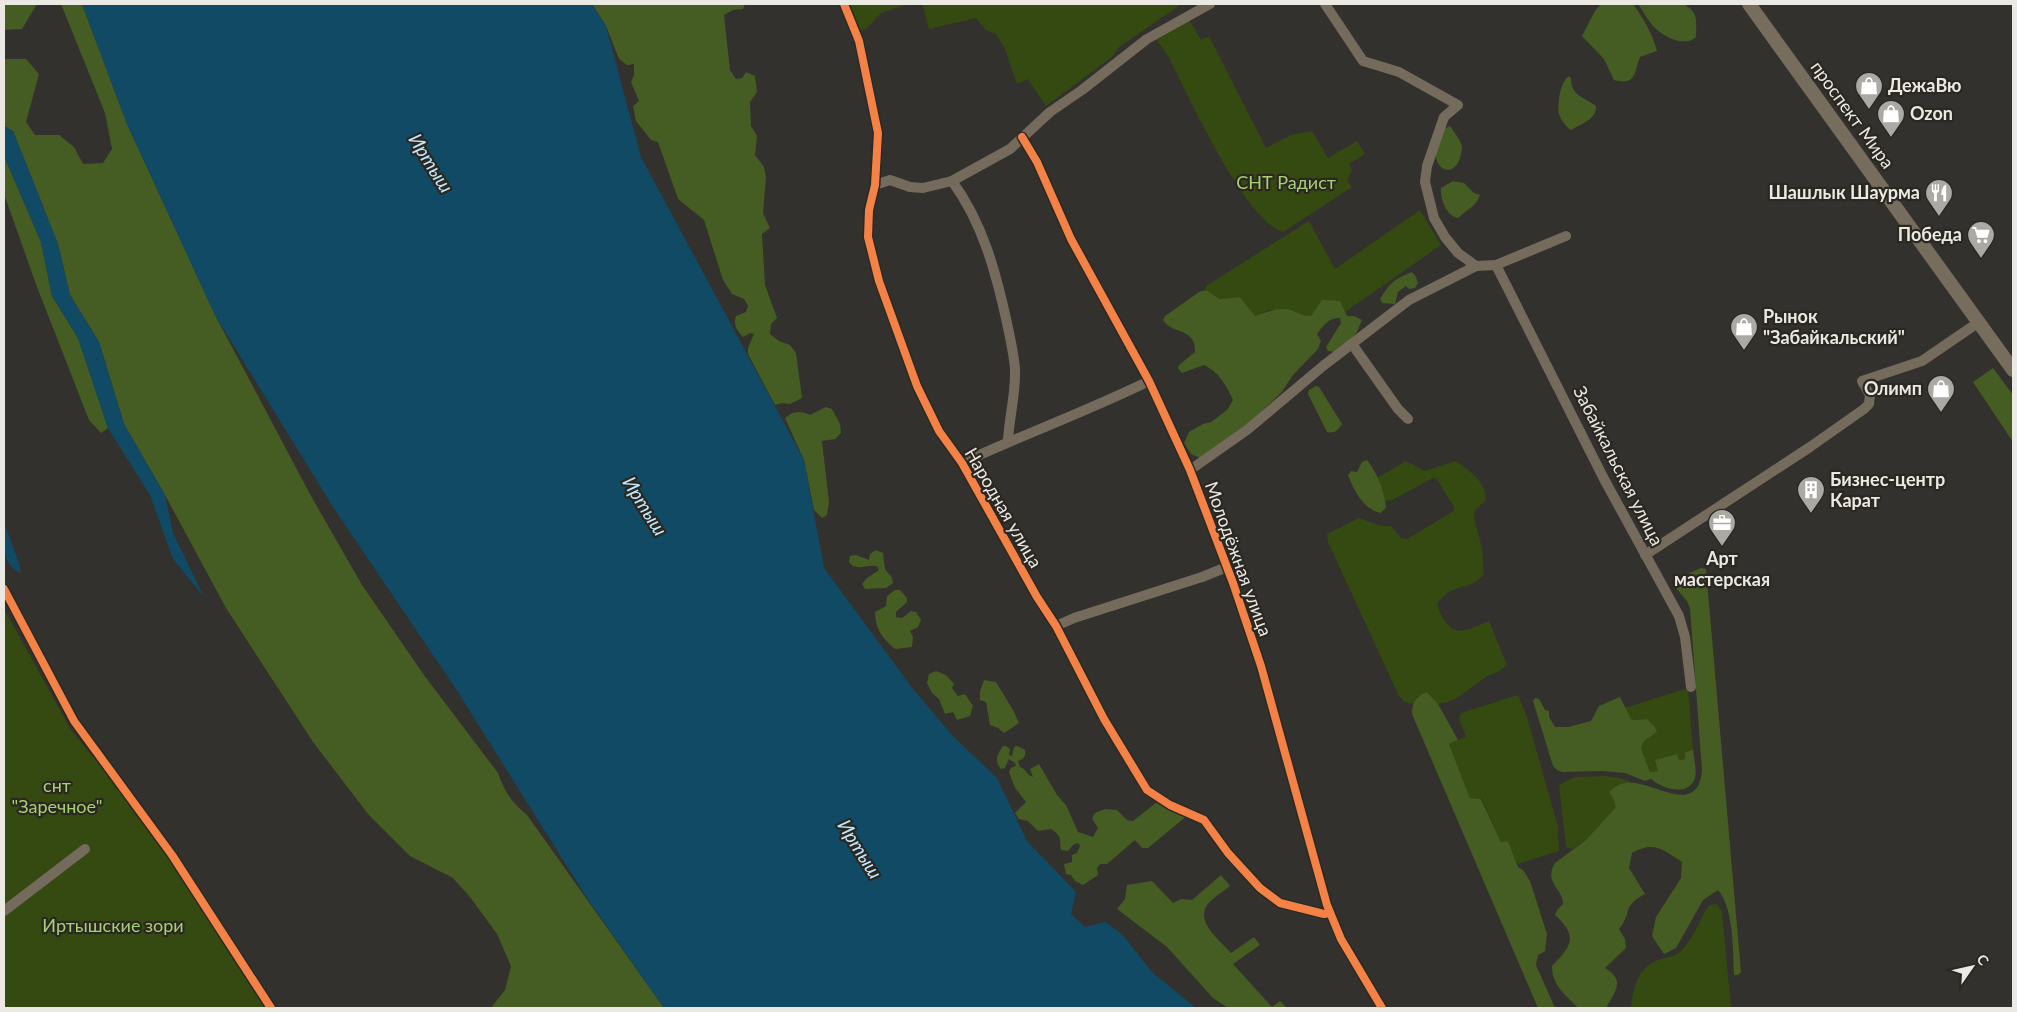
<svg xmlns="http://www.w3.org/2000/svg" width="2017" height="1012" font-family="Lato,sans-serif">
  <rect width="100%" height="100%" fill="#32312d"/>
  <g fill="#354a10">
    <path d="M848 4H910L881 13 866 29 858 31Z"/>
    <path d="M921 4H1187L1180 5 1119 47 1112 57 1046 106 1028 79 1017 84 1005 49 996 34 986 30 976 18 929 29 923 6Z"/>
    <path d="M1189 19 1201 40 1209 36 1266 148 1291 135 1312 131 1328 158 1357 141 1365 154 1349 164 1352 170 1347 180 1352 187 1283 232C1245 221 1188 95 1169 58 1165 51 1160 45 1156 39Z"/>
    <path d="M1420 210 1441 245 1345 312 1340 301 1311 316H1302L1289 310H1269L1255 316 1240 297 1220 299 1206 290V286L1309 221 1335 269Z"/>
    <path d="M1406 461 1425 471 1456 461C1470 471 1486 482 1486 500L1475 510 1474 518 1482 548 1484 575C1480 578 1476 582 1471 584 1457 589 1445 590 1437 605 1450 638 1459 634 1489 621L1507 665C1501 671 1494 673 1486 677 1469 687 1459 702 1438 704L1427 692 1418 696 1412 704 1405 702 1399 696 1328 542 1327 534 1359 518 1381 526H1391L1401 538 1407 539 1454 511V507L1437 479 1433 478 1392 500 1385 501 1377 478Z"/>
    <path d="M4 609 71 730 133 806 269 1008H4Z"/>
    <path d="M1688 688 1693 750 1685 752V759L1679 760 1677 755 1656 760 1658 771 1650 772 1641 748 1644 741 1657 732 1655 727 1647 719 1636 720 1631 719 1625 708Z"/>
    <path d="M1518 695 1527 717 1558 827 1559 851 1517 864 1508 841 1501 842 1482 799 1470 798 1449 744 1466 737 1459 719 1461 713Z"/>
    <path d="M1607 776C1617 778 1629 778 1636 787L1586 840 1572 849 1566 847 1559 785 1575 777Z"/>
    <path d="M1717 904 1722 912 1731 1008H1631C1633 989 1637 968 1658 960 1664 958 1672 957 1677 954 1692 944 1699 920 1709 905Z"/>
  </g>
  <g fill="#455c23">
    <path d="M4 4H37L22 29 4 30Z"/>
    <path d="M61 4H82L127 124 215 315 311 496 362 585 424 675 498 773C504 791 512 803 527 815L664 1008H491L505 990 511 966 497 934 470 897 453 878 410 856 368 814 313 742 226 608 165 495 124 424 99 342 70 295 58 244 13 131 4 126V59H26L39 74 26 122 35 135H59L74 147 83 164 103 163 112 149 105 113Z"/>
    <path d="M592 4H745L743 9 733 10 724 15 730 70 736 79 742 78 746 72 755 76 757 92 750 102 751 126 757 136 755 155 764 167 766 177 763 213 770 228 762 234 765 285 777 318 771 324 770 334 779 341 790 345 796 353 802 398 790 404 782 403 775 405 748 354V348L754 334 750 333 743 337C737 331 733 325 736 316L746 312 748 306 744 299 732 294 723 280 704 220 678 199 658 142 651 140 636 121 633 106 639 101 631 82 634 75V64L627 65 619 59 606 26Z"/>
    <path d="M1601 4H1633C1644 19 1652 33 1657 51L1640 57C1634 72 1637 86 1614 80L1604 59 1582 36 1595 11Z"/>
    <path d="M1638 4H1687L1686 6C1699 12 1696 25 1696 37 1685 48 1664 37 1654 27 1648 21 1643 11 1638 4Z"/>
    <path d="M1569 76 1571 78C1571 97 1585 97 1596 106 1597 119 1581 124 1571 130 1566 127 1561 120 1559 114 1557 104 1560 82 1569 76Z"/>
    <path d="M1450 126C1454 132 1461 140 1462 147 1462 150 1461 154 1460 158 1453 179 1434 169 1436 152 1436 149 1438 144 1439 141 1441 134 1443 128 1450 126Z"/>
    <path d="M4 156 41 242 52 296 78 338 108 428 101 433 89 420 37 287 4 194Z"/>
    <path d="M1453 181 1464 183 1474 193 1480 195C1476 207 1466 210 1458 218 1446 216 1440 198 1441 188Z"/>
    <path d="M1412 272 1416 277 1418 283 1415 288 1409 289 1406 286 1398 292 1395 304 1382 303 1380 299C1390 283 1394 279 1412 272Z"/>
    <path d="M1206 290 1220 299 1240 297 1255 316C1266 312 1279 307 1291 310 1298 313 1303 316 1311 316L1322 300 1340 301 1347 316H1354L1362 320 1356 334 1336 352 1328 351 1326 347 1341 323 1340 318C1329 317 1323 326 1317 334L1321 341 1318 349 1293 375 1281 393 1245 427 1200 458 1191 454 1184 443 1189 432 1203 424 1211 422 1227 410 1233 400C1226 385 1219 372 1204 365L1182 373 1178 368 1179 365 1195 352C1196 327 1172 335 1163 320L1165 316 1199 292Z"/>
    <path d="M1993 368 2013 395V442L1973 382Z"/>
    <path d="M1316 386 1319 387 1342 424C1338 430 1335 434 1327 432L1308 394 1309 390Z"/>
    <path d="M826 407 832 409 840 424 841 433 835 439 822 441 829 502 827 515 822 518 814 510 804 460 785 418C792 411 801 410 810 415Z"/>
    <path d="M1367 460C1377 472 1385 493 1386 508L1380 513C1362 508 1354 490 1348 475L1351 471 1357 472 1362 462Z"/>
    <path d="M876 550 883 553 885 569 892 578 893 583 886 588 865 589 862 584 867 578 879 570 877 566C866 564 856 572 849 562L850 556 856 555 869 560 870 554Z"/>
    <path d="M1701 568 1706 569 1741 972 1738 975H1734C1733 951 1734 909 1718 890L1703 900 1676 948 1664 954 1652 936 1656 917 1681 878 1682 862C1662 849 1654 841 1632 853L1629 868 1645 894C1621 907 1633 912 1619 929L1625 939 1626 948 1605 968C1626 980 1615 992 1606 1008H1578C1566 995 1552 986 1552 966 1571 946 1579 937 1555 915L1557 910 1563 904C1563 888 1543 883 1555 863L1586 840 1616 807 1613 798 1609 792C1613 788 1619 784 1625 783 1650 778 1698 820 1702 770L1690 608 1687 601 1676 588 1692 579 1689 573Z"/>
    <path d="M895 590H900L907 598V602L896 612V617L902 618 911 611 916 612 921 620 918 627 910 631 913 637 912 647 895 649C883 639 875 629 875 612L886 606 887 596Z"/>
    <path d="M936 671 946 675 954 684 952 688 958 696 965 694 973 706 970 716 957 720 953 712 945 714 939 699 932 693 927 683 929 674Z"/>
    <path d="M984 680 996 682 1013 710 1019 723 1004 733 998 728 990 725 986 702 980 700V691Z"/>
    <path d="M1427 692 1438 704 1458 740 1449 744 1470 798 1481 799 1501 842 1508 841 1518 867 1523 870 1530 881 1547 934 1545 951 1538 955 1536 965 1555 1008H1538L1412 714C1412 702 1416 696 1427 692Z"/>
    <path d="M1620 697 1631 719 1636 720 1647 719 1655 727 1657 732 1644 741 1641 748 1650 772 1658 771 1655 760 1677 754 1679 760 1685 759V752L1693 750C1694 759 1697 769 1695 778 1689 797 1662 789 1651 779L1645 781 1625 773 1603 771 1562 772 1557 770 1553 766 1533 701 1535 698 1539 699 1545 710 1549 711V717L1555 727H1568L1591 721 1599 706Z"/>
    <path d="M1003 746H1006L1010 749 1009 755 1012 756 1014 747 1017 746 1025 750C1026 757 1024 759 1018 761L1020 767C1026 769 1028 776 1033 777L1030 769 1039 764 1057 795 1066 805 1078 832 1093 837 1098 828 1092 819 1095 813 1105 809 1117 810 1127 820 1133 821 1157 802 1188 815 1148 848H1142L1135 840 1107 864H1100L1097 868 1098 875 1083 885 1075 881 1071 875 1066 874 1064 864 1072 862V855L1077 853 1080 846 1078 843 1073 845 1068 851 1061 850C1059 838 1063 837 1051 829L1038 831 1028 821 1019 819 1015 813 1026 802 1015 788 1009 772 1011 768 1016 766 1015 763 1009 759 1005 768 1001 769C994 761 997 754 1003 746Z"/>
    <path d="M1221 875 1230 886C1223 892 1210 899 1206 907 1197 924 1221 941 1231 953L1254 937 1260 945 1233 964 1272 1007 1280 1001 1287 1008H1228L1213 998 1167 947 1117 909 1125 899 1127 885 1152 881 1173 903 1181 899 1192 900Z"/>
  </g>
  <g fill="#104a65">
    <path d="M82 4H592L606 26 641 157 804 460 824 568 913 689 952 735 997 778 1027 841 1076 892 1071 914 1085 927 1105 922 1121 933 1152 972 1196 1008H664L585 895 456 689 333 507 215 315 127 124Z"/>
    <path d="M4 126 13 131 58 244 70 295 99 342 124 424 165 495 173 533 204 597 173 559 150 495 108 428 78 338 52 296 41 242 4 156Z"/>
    <path d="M4 522 20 566V573C0 563 4 541 4 522Z"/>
  </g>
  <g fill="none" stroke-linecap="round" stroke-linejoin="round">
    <g stroke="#746b5d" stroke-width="10">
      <path d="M844 4 859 41 878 133 875 185 869 210 868 237 879 281 917 386 939 431 962 463 1037 597 1056 626 1104 719 1147 790 1170 805 1204 820 1228 853 1260 888 1280 903 1324 914 1330 913"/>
      <path d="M1325 4 1363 61 1399 72 1458 105 1444 117 1427 166 1425 182 1434 218 1445 237 1458 253 1476 266"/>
      <path d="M1022 137 1037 162 1071 239 1149 381 1190 470 1233 583 1261 666 1327 905 1341 939 1382 1008"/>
      <path d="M952 181C983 223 996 273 1007 323 1010 338 1014 354 1015 369 1016 394 1009 417 1008 441"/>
      <path d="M875 185 890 180 910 187 923 188 952 181 1010 149 1050 112 1082 90 1147 39 1210 4"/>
      <path d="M1496 265 1604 479 1679 616 1685 637 1691 687"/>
      <path d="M1352 344 1398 409 1408 419"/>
      <path d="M962 463C1024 434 1088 411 1149 381"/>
      <path d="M1190 470 1247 430 1323 366 1409 300 1476 266 1496 265 1566 236"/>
      <path d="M1645 555 1810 447 1864 409 1869 404 1870 395 1862 381 1922 361 1979 322"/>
      <path d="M4 589 74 721 172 855 271 1008"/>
      <path d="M1056 626 1074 618 1202 577 1227 567"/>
      <path d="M4 911 85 849"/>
    </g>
    <path stroke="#776d5d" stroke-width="14" d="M1749 4 2013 370"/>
    <defs>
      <g id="cycleway">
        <path d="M844 4 859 41 878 133 875 185 869 210 868 237 879 281 917 386 939 431 962 463 1037 597 1056 626 1104 719 1147 790 1170 805 1204 820 1228 853 1260 888 1280 903 1324 914 1330 913"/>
        <path d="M1022 137 1037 162 1071 239 1149 381 1190 470 1233 583 1261 666 1327 905 1341 939 1382 1008"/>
        <path d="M4 589 74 721 172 855 271 1008"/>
      </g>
    </defs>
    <use href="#cycleway" stroke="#2b2821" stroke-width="11"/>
    <use href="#cycleway" stroke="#f48246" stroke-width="8"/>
  </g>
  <defs>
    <symbol id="shop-pin" viewBox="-11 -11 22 30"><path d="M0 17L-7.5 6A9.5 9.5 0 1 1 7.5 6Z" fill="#aaa9a4" stroke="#2b2821"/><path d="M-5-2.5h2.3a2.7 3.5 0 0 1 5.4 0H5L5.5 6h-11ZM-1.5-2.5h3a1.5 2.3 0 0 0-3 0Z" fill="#fff"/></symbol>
    <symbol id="restaurant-pin" viewBox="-11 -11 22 30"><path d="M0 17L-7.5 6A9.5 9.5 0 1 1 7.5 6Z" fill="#aaa9a4" stroke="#2b2821"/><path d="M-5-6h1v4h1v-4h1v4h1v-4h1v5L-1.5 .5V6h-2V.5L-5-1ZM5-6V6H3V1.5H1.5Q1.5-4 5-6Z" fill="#fff"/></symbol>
    <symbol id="supermarket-pin" viewBox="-11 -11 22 30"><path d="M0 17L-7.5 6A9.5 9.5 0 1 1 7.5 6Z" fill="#aaa9a4" stroke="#2b2821"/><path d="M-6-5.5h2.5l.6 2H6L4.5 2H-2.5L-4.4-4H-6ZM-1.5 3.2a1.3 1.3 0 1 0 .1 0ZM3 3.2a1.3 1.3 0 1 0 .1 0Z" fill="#fff"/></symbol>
    <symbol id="building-pin" viewBox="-11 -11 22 30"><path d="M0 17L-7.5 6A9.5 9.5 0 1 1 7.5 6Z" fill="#aaa9a4" stroke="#2b2821"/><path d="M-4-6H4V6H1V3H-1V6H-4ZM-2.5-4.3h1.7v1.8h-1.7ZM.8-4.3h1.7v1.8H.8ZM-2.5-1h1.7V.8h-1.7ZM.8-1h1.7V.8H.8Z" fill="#fff"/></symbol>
    <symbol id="office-pin" viewBox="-11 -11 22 30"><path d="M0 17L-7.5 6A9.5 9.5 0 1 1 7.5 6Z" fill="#aaa9a4" stroke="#2b2821"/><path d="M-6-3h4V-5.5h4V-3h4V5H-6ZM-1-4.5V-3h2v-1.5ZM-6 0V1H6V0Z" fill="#fff"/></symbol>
  </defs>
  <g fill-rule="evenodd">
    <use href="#shop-pin" x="1853" y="70" width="32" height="43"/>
    <use href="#shop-pin" x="1875" y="98" width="32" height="43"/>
    <use href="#restaurant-pin" x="1923" y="177" width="32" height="43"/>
    <use href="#supermarket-pin" x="1965" y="219" width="32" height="43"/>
    <use href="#shop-pin" x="1728" y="311" width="32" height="43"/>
    <use href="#shop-pin" x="1925" y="373" width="32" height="43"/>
    <use href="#building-pin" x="1795" y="474" width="32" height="43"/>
    <use href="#office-pin" x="1706" y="507" width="32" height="43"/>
  </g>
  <g text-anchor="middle" stroke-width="4.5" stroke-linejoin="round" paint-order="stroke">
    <g font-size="18" font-weight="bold" fill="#ebe9e4" stroke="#2b2821" text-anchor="start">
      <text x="1888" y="92">ДежаВю</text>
      <text x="1910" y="120">Ozon</text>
      <text x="1920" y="199" text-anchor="end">Шашлык Шаурма</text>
      <text x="1962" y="241" text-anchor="end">Победа</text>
      <text x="1763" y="323">Рынок<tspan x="1763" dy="21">"Забайкальский"</tspan></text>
      <text x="1922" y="395" text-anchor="end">Олимп</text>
      <text x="1830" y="486">Бизнес-центр<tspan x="1830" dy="21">Карат</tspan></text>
      <text x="1722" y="565" text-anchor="middle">Арт<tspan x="1722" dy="21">мастерская</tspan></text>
    </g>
    <g font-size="18" fill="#ebe9e4" stroke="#2b2821">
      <text transform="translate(1852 115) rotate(54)" y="6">проспект Мира</text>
      <text transform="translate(1618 466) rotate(63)" y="6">Забайкальская улица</text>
      <text transform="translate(1003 508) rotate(60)" y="6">Народная улица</text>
      <text transform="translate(1238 559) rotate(70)" y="6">Молодёжная улица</text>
    </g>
    <g font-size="18" fill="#a7d074" stroke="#2b2821">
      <text x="1286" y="189">СНТ Радист</text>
      <text x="57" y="792">снт<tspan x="57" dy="21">"Заречное"</tspan></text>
      <text x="113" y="932">Иртышские зори</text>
    </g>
    <g font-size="19" font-style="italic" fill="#c0e6fd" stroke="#2b2821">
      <text transform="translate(431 163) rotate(58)" y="7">Иртыш</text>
      <text transform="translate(645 506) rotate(58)" y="7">Иртыш</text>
      <text transform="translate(860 849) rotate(58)" y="7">Иртыш</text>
    </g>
  </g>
  <rect width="2017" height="1012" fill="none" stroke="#ebe9e4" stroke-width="10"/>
  <g transform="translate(1972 967) rotate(56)" stroke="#2b2821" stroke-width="4" paint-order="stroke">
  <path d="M0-4L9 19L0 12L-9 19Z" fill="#ebe9e4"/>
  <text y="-8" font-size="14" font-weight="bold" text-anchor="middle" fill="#ebe9e4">С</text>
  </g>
</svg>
